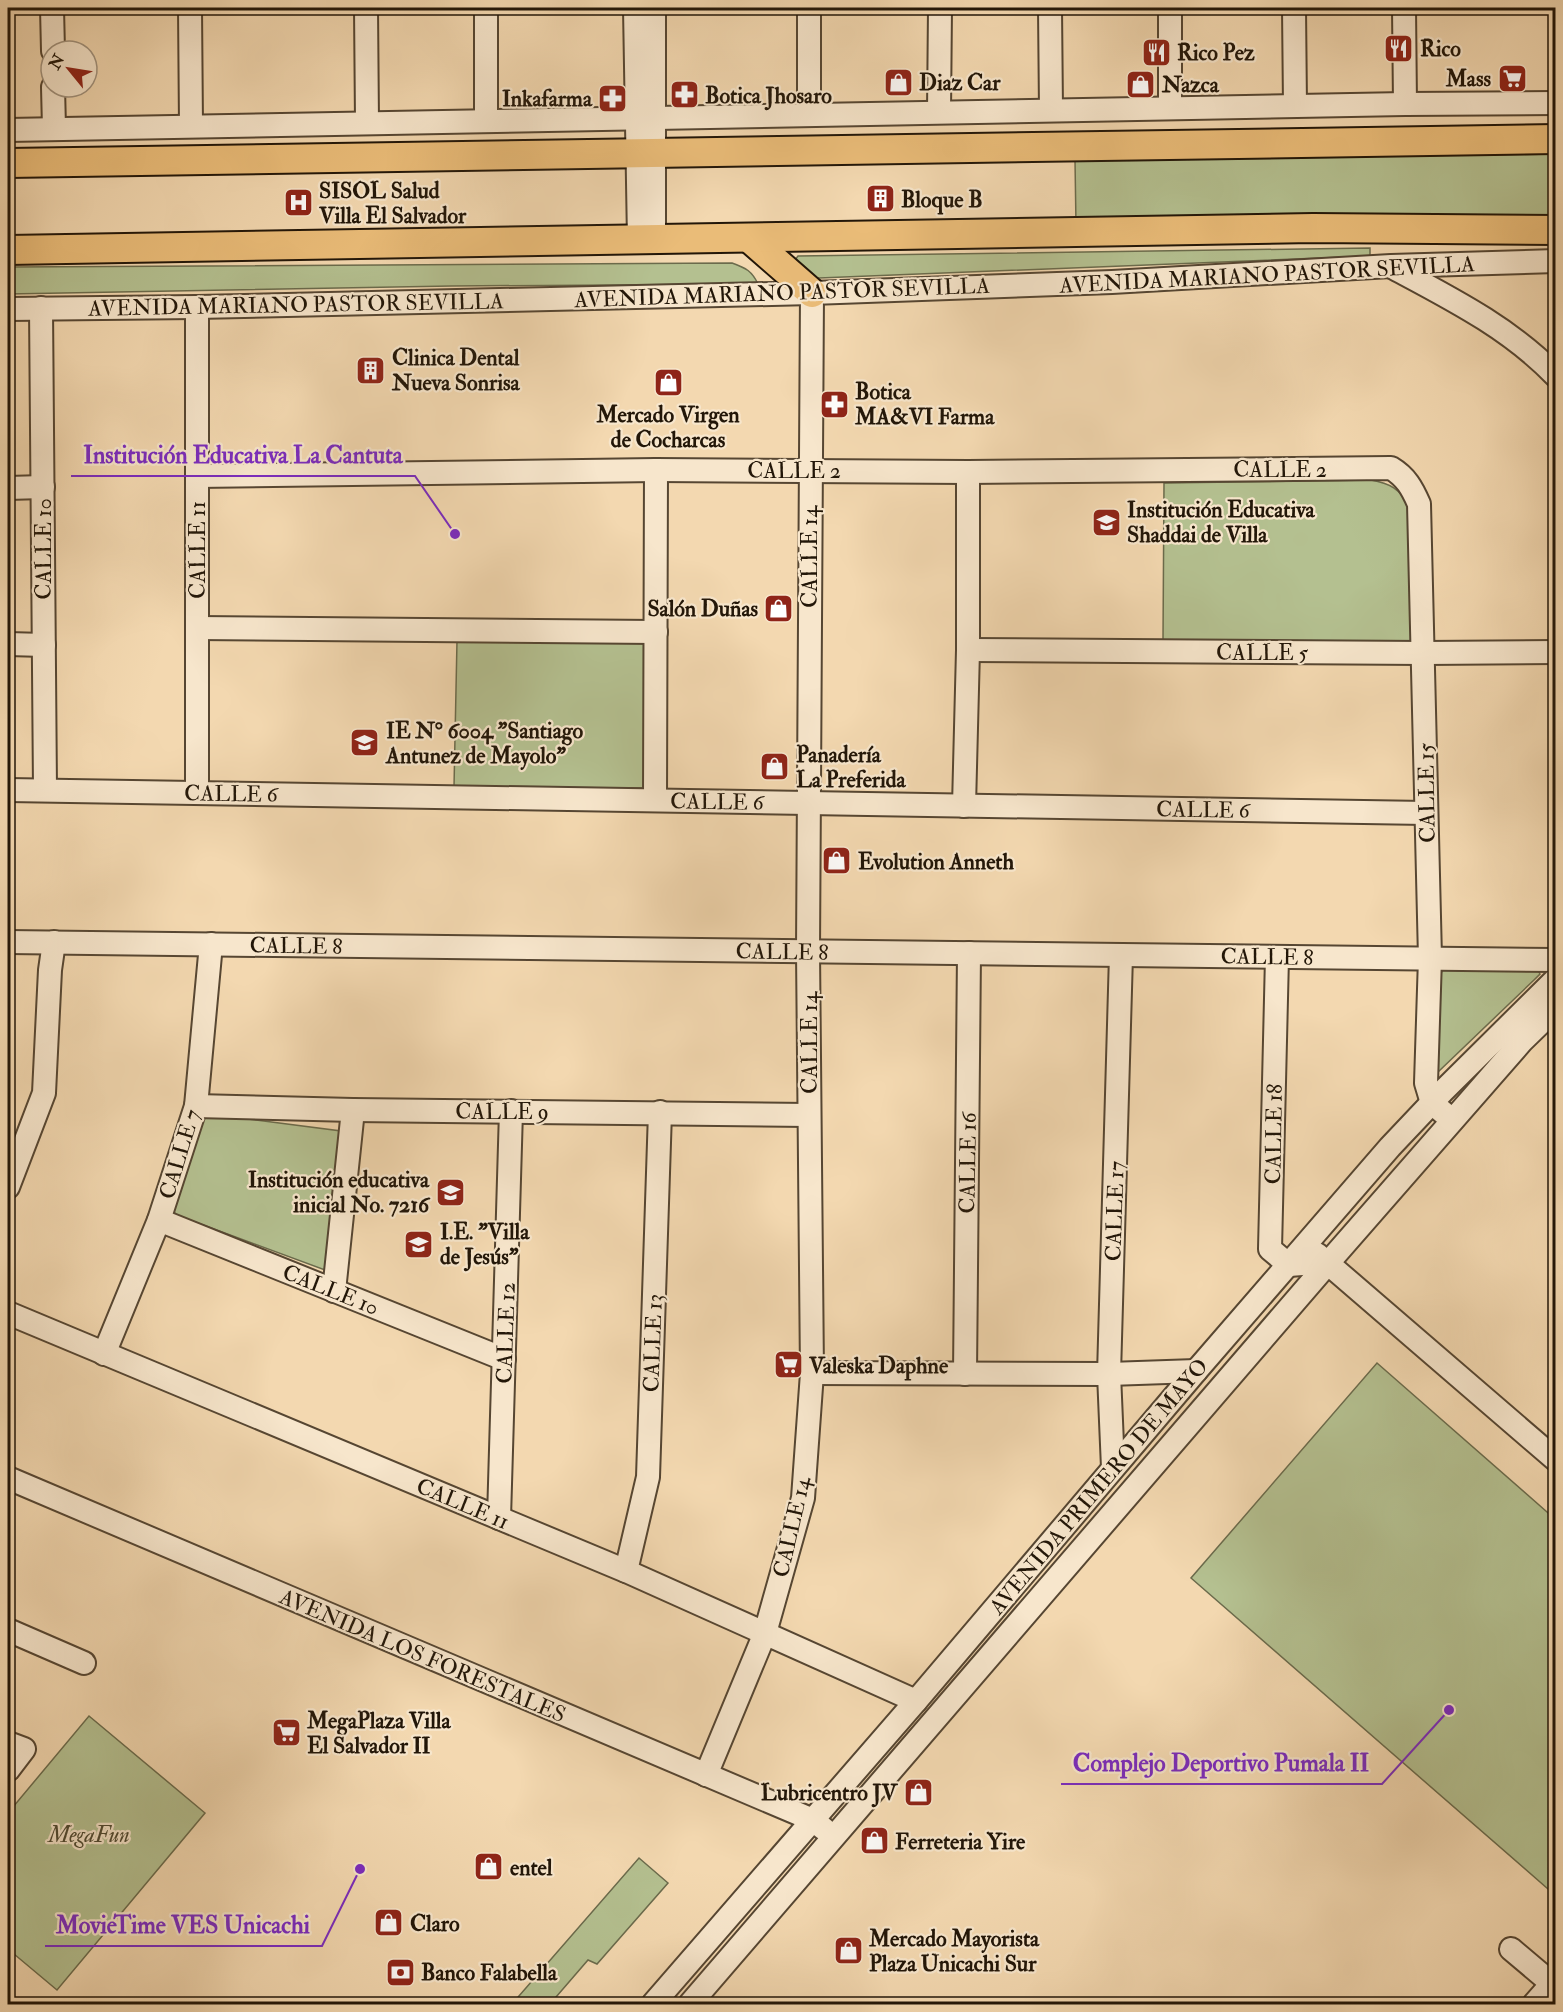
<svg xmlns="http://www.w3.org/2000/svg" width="1563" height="2012" font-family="'IM FELL Double Pica',serif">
  <rect width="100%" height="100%" fill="#f3d8b0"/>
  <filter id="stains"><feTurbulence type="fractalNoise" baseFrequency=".00333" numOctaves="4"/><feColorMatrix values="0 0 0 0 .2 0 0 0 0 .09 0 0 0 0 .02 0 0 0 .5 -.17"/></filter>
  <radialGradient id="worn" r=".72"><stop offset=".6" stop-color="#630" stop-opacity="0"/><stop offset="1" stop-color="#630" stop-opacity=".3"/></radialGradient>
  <g fill="#b4c090" stroke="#6b6b4c" stroke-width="1.5">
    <path d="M1555 154V222L1076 225 1075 160Z"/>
    <path d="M1370 248V256L819 278 813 277 795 260 798 256Z"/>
    <path d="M732 263C746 268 752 271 758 284L451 286 8 294V267Z"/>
    <path d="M1371 480C1389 483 1401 489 1409 507L1413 642 1163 641 1164 483Z"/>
    <path d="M457 641 647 643 644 788 454 787Z"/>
    <path d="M1536 967 1540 974 1534 980 1438 1072 1437 979 1443 970 1450 968Z"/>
    <path d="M202 1113 341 1131 325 1270 176 1215 171 1207Z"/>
    <path d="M1377 1363 1555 1519 1556 1880 1548 1889 1191 1578Z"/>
    <path d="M89 1716 205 1813 57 1990 8 1949V1813Z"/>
    <path d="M639 1858 668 1883 597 1964 588 1960 550 2004H512Z"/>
  </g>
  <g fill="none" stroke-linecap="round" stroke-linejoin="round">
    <defs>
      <g id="minor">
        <path d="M52 8 53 51"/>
        <path d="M190 8 191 126"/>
        <path d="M366 8 367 122"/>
        <path d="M635 8 639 240"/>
        <path d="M654 8V240"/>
        <path d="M1050 8 1051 110"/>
        <path d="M1294 8 1295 106"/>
        <path d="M1404 8 1405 104"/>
        <path d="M53 87 54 128"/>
        <path d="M1170 108V8"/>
        <path d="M939 112 940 8"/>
        <path d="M809 114V8"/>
        <path d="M486 120V8"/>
        <path d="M8 130 1405 104 1556 103"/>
        <path d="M1392 267C1450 298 1510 328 1556 376"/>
        <path d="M41 308 45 790"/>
        <path d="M8 309 197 307 812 293 1112 282 1391 266 1556 261"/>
        <path d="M197 476 656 470 968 472 1391 468C1406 477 1412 488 1419 504L1430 958 1426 1083 1432 1103 1452 1120"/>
        <path d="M8 488 43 487"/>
        <path d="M197 628 656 632"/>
        <path d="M8 644 44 645"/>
        <path d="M968 650 1424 653 1556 652"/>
        <path d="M8 790 1426 813"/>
        <path d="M197 792V307"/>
        <path d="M655 800 656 470"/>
        <path d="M964 806 968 650V472"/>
        <path d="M8 942 1556 960"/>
        <path d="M1277 957 1270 1249 1289 1265 1302 1264"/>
        <path d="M196 1106 353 1110 809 1115"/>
        <path d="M8 1187 44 1093 50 970 54 942"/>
        <path d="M159 1220 504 1359"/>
        <path d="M1317 1254 1556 1460"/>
        <path d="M334 1291 353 1110"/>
        <path d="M8 1313 626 1571 916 1701"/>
        <path d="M104 1354 159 1220 196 1106 211 944"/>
        <path d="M812 1373 1109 1374 1196 1371"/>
        <path d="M965 1374 969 953"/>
        <path d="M1113 1468 1109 1374 1121 955"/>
        <path d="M8 1478 813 1820 824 1829"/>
        <path d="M499 1518 511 1111"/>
        <path d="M626 1571 648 1477 660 1112"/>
        <path d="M8 1630 84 1663"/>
        <path d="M8 1743 24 1749 8 1770"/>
        <path d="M706 1775 765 1633 803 1498 812 1373 808 951 812 293"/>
        <path d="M1511 1949 1556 1987"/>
        <path d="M653 2004 916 1701 1196 1371 1390 1147 1443 1091 1556 979"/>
        <path d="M690 2004 1328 1263 1522 1041 1556 1008"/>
        <path d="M1534 2004 1556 1979"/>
      </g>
      <g id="major">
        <path d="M8 163 1556 139"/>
        <path d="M749 238 812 293"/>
        <path d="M8 250 1313 228 1556 230"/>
      </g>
    </defs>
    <use href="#minor" stroke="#564632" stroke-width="26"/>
    <use href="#major" stroke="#221608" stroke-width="32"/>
    <use href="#minor" stroke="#f7e6cc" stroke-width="22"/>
    <use href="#major" stroke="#eabc78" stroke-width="28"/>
  </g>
  <defs>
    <symbol id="restaurant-square" viewBox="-11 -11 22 22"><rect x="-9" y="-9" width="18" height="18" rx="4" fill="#8f2418" stroke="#f7e6cc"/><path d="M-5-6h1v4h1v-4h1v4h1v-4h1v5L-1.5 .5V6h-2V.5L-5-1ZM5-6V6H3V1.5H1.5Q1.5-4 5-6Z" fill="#fff"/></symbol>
    <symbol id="supermarket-square" viewBox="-11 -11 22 22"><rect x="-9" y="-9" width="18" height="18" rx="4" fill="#8f2418" stroke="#f7e6cc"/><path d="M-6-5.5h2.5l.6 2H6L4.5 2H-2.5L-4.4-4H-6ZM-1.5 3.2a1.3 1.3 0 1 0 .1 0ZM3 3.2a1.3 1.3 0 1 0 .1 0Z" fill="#fff"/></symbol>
    <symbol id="shop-square" viewBox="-11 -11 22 22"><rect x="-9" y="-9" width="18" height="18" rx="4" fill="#8f2418" stroke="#f7e6cc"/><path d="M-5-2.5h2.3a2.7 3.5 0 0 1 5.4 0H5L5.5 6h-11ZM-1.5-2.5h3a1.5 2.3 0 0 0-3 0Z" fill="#fff"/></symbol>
    <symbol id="pharmacy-square" viewBox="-11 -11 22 22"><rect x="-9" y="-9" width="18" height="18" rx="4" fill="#8f2418" stroke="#f7e6cc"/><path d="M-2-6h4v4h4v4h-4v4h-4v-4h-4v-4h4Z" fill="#fff"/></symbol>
    <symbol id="building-square" viewBox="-11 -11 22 22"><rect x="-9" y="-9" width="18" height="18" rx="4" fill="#8f2418" stroke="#f7e6cc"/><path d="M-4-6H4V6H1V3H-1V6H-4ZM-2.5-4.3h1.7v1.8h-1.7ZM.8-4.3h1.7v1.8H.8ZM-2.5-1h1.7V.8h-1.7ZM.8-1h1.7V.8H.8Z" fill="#fff"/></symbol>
    <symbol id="hospital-square" viewBox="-11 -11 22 22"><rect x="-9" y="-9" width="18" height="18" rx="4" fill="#8f2418" stroke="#f7e6cc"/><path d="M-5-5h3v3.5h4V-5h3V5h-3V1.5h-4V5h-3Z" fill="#fff"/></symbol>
    <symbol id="school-square" viewBox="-11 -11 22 22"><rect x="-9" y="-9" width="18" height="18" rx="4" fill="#8f2418" stroke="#f7e6cc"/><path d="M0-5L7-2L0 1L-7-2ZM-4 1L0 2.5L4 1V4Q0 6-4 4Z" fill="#fff"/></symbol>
    <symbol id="bank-square" viewBox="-11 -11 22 22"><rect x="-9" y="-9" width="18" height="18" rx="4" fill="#8f2418" stroke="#f7e6cc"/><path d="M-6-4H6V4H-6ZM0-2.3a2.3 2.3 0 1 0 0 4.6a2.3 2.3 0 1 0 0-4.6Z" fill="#fff"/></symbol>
  </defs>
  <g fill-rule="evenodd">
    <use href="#restaurant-square" x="1382" y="32" width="33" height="33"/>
    <use href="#restaurant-square" x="1140" y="36" width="33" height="33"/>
    <use href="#supermarket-square" x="1496" y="62" width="33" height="33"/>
    <use href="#shop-square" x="882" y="66" width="33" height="33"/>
    <use href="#shop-square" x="1124" y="68" width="33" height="33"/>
    <use href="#pharmacy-square" x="668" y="78" width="33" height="33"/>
    <use href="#pharmacy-square" x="596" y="82" width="33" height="33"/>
    <use href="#building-square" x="864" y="182" width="33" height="33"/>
    <use href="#hospital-square" x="282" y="186" width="33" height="33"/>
    <use href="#building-square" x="354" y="354" width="33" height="33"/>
    <use href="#shop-square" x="652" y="366" width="33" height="33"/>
    <use href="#pharmacy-square" x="818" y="388" width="33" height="33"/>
    <use href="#school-square" x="1090" y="506" width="33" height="33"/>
    <use href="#shop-square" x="762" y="592" width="33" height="33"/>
    <use href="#school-square" x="348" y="726" width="33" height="33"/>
    <use href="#shop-square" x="758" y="750" width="33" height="33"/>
    <use href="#shop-square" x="820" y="844" width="33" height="33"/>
    <use href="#school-square" x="434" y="1176" width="33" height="33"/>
    <use href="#school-square" x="402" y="1228" width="33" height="33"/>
    <use href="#supermarket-square" x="772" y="1348" width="33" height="33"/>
    <use href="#supermarket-square" x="270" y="1716" width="33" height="33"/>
    <use href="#shop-square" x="902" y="1776" width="33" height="33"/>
    <use href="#shop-square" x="858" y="1824" width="33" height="33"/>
    <use href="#shop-square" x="472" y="1850" width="33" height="33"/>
    <use href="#shop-square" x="372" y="1906" width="33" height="33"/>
    <use href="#shop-square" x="832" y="1934" width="33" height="33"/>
    <use href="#bank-square" x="384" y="1956" width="33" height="33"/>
  </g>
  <g text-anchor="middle" stroke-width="4.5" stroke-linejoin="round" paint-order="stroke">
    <g font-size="22" font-weight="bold" fill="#221608" stroke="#f7e6cc" text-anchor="start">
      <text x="1420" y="56">Rico</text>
      <text x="1177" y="60">Rico Pez</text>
      <text x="1491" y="86" text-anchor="end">Mass</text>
      <text x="919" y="90">Diaz Car</text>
      <text x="1162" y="92">Nazca</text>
      <text x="705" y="103">Botica Jhosaro</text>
      <text x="592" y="106" text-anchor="end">Inkafarma</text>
      <text x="319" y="198">SISOL Salud<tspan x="319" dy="25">Villa El Salvador</tspan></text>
      <text x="901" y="207">Bloque B</text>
      <text x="392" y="365">Clinica Dental<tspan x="392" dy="25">Nueva Sonrisa</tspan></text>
      <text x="855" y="399">Botica<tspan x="855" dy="25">MA&amp;VI Farma</tspan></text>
      <text x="668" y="422" text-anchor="middle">Mercado Virgen<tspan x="668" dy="25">de Cocharcas</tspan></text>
      <text x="1127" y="517">Institución Educativa<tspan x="1127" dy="25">Shaddai de Villa</tspan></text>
      <text x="758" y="616" text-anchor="end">Salón Duñas</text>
      <text x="386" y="738">IE N° 6004 "Santiago<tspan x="386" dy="25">Antunez de Mayolo"</tspan></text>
      <text x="796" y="762">Panadería<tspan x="796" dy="25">La Preferida</tspan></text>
      <text x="858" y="869">Evolution Anneth</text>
      <text x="429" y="1187" text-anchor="end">Institución educativa<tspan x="429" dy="25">inicial No. 7216</tspan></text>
      <text x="440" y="1239">I.E. "Villa<tspan x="440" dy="25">de Jesús"</tspan></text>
      <text x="809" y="1373">Valeska Daphne</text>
      <text x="307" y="1728">MegaPlaza Villa<tspan x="307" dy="25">El Salvador II</tspan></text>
      <text x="897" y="1800" text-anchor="end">Lubricentro JV</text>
      <text x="895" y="1849">Ferreteria Yire</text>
      <text x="510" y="1875">entel</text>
      <text x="410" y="1931">Claro</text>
      <text x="869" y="1946">Mercado Mayorista<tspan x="869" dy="25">Plaza Unicachi Sur</tspan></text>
      <text x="421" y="1980">Banco Falabella</text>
    </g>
    <g font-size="22" fill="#221608" stroke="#f7e6cc">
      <text transform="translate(1267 274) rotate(-3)" y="8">AVENIDA MARIANO PASTOR SEVILLA</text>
      <text transform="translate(782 292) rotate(-2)" y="8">AVENIDA MARIANO PASTOR SEVILLA</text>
      <text transform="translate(296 304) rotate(-1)" y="8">AVENIDA MARIANO PASTOR SEVILLA</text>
      <text x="1280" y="477">CALLE 2</text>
      <text x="794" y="478">CALLE 2</text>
      <text transform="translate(43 549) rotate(-90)" y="8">CALLE 10</text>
      <text transform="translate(197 550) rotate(-90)" y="8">CALLE 11</text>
      <text transform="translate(809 557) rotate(-90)" y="8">CALLE 14</text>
      <text x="1262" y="660">CALLE 5</text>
      <text transform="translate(231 793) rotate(1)" y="8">CALLE 6</text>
      <text transform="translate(1426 793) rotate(-91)" y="8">CALLE 15</text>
      <text transform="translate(717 801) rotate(1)" y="8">CALLE 6</text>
      <text transform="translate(1203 809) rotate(1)" y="8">CALLE 6</text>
      <text transform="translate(296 945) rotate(1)" y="8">CALLE 8</text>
      <text transform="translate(782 951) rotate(1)" y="8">CALLE 8</text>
      <text transform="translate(1267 956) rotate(1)" y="8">CALLE 8</text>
      <text transform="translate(809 1043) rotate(-90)" y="8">CALLE 14</text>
      <text x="502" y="1119">CALLE 9</text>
      <text transform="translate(1273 1134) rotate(-89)" y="8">CALLE 18</text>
      <text transform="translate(179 1154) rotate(-73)" y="8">CALLE 7</text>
      <text transform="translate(967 1163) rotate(-89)" y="8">CALLE 16</text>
      <text transform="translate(1114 1211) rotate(-88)" y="8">CALLE 17</text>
      <text transform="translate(331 1289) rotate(22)" y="8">CALLE 10</text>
      <text transform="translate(505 1333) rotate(-88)" y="8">CALLE 12</text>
      <text transform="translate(652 1343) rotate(-88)" y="8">CALLE 13</text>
      <text transform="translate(1098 1486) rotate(-50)" y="8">AVENIDA PRIMERO DE MAYO</text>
      <text transform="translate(463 1503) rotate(23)" y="8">CALLE 11</text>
      <text transform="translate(791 1527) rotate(-77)" y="8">CALLE 14</text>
      <text transform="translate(423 1655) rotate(23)" y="8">AVENIDA LOS FORESTALES</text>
    </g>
    <g font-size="22" font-style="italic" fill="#4e4931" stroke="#f7e6cc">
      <text x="89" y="1842">MegaFun</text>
    </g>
  </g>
  <path fill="none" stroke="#7b2cbf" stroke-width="2" d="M455 534L415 476H71M1449 1710L1382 1784H1061M360 1869L322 1946H45"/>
  <g fill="#7b2cbf" stroke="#f7e6cc" stroke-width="2">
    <circle cx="455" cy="534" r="6"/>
    <circle cx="1449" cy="1710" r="6"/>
    <circle cx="360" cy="1869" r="6"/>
  </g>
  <g font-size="24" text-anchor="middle" font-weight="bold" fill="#7b2cbf" stroke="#f7e6cc" stroke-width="4.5" stroke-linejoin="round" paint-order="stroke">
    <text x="243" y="463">Institución Educativa La Cantuta</text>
    <text x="1221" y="1771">Complejo Deportivo Pumala II</text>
    <text x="183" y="1933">MovieTime VES Unicachi</text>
  </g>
  <rect width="1563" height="2012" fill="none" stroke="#f3d8b0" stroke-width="30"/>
  <rect x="9" y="9" width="1545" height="1994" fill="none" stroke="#221608" stroke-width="3"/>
  <rect x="15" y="15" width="1533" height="1982" fill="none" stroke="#221608" stroke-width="1.5"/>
  <g transform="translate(69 69) rotate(300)"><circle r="28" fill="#f7e6cc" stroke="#a2937e" stroke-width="1.5"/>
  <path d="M0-4.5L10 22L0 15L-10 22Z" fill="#8f2418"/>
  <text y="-9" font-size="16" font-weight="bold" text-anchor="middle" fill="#221608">N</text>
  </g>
  <rect width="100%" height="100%" filter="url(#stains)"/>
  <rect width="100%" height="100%" fill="url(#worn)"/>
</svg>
